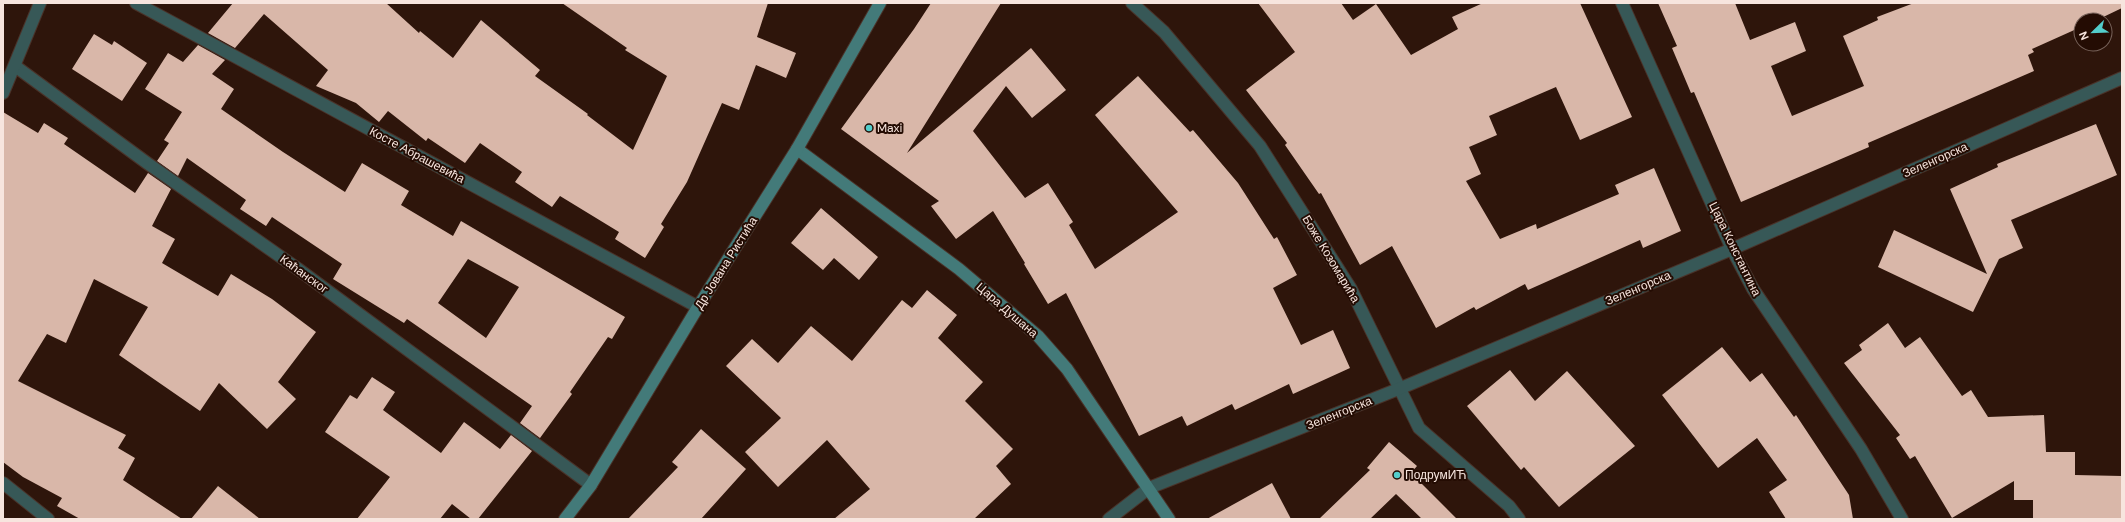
<svg xmlns="http://www.w3.org/2000/svg" width="2125" height="522" font-family="'DM Sans',sans-serif">
  <rect width="100%" height="100%" fill="#2e150b"/>
  <g fill="#d9b7a9" fill-rule="evenodd">
    <path d="M233 3H386L419 33 420 31 453 58 481 20 540 70 535 76 588 114 587 115 633 150 667 76 625 50 627 48 562 3H768L757 37 796 53 786 78 756 65 739 110 722 103 687 182 661 224 664 227 645 258 615 239 619 232 560 196 552 207 515 182 522 172 480 143 465 163 428 138 426 141 388 111 379 122 356 103 316 86 328 70 264 14 235 48 208 33Z"/>
    <path d="M931 3H1001L907 153 1031 48 1066 90 1032 118 1006 86 973 131 1025 198 1048 183 1073 222 1069 225 1095 269 1178 212 1095 115 1138 76 1190 132 1193 130 1238 183 1274 239 1277 237 1297 275 1273 288 1301 345 1333 330 1350 368 1293 394 1289 384 1235 410 1232 404 1187 426 1182 416 1139 436 1066 293 1048 304 1024 264 1025 263 993 211 956 239 931 206 939 201 841 129 914 29Z"/>
    <path d="M1258 3H1341L1353 20 1376 4 1411 55 1458 29 1452 17 1483 3H1580L1632 117 1580 140 1556 87 1489 116 1497 135 1469 147 1481 174 1466 181 1500 239 1536 224 1537 229 1619 194 1615 185 1654 168 1681 231 1643 248 1640 240 1528 290 1525 284 1476 310 1474 307 1436 328 1392 246 1360 265 1321 193 1319 194 1285 145 1287 143 1246 90 1295 52Z"/>
    <path d="M1658 3H1735L1750 40 1795 22 1806 51 1771 66 1792 116 1864 86 1843 36 1878 20 1877 17 1914 3H2122V8L2097 20H2081V27L2032 49 2034 52 2028 55 2034 71 1868 143 1869 147 1741 202 1694 92 1691 93 1672 48 1677 46Z"/>
    <path d="M94 34 112 45 114 41 147 63 122 101 72 69Z"/>
    <path d="M198 45 225 60 212 74 234 89 221 109 283 152 345 192 362 163 409 191 401 205 453 236 461 221 625 317 612 339 608 337 570 392 572 394 540 438 520 423 532 406 407 319 404 323 333 279 342 264 272 217 266 226 240 209 246 200 187 158 178 176 157 161 169 143 164 140 182 112 145 89 168 53 183 62ZM468 259 519 287 486 338 438 303Z"/>
    <path d="M3 112 38 133 44 123 68 138 64 144 135 193 148 173 171 189 152 226 175 239 162 263 218 296 231 274 272 299 316 332 278 382 296 399 267 429 219 383 200 411 119 355 148 307 94 279 66 343 47 334 18 381 126 435 118 448 135 458 123 480 182 519H80L57 506 62 498 23 477 3 462Z"/>
    <path d="M2096 124 2117 175 2011 220 2023 248 1999 259 1973 312 1878 267 1894 230 1987 274 1950 189 1998 167 1997 164Z"/>
    <path d="M821 208 878 257 859 280 834 258 823 270 791 243Z"/>
    <path d="M927 290 957 315 938 338 983 382 965 401 1013 449 996 466 1011 484 974 519H834L870 489 827 440 778 487 745 452 781 418 726 366 752 339 778 363 811 326 852 361 902 300 912 308Z"/>
    <path d="M1888 323 1905 348 1920 337 1962 396 1971 390 1988 417 2044 415 2046 452H2075V475L2122 476V519H2033V500H2014V481L1952 518 1915 456 1910 459 1896 438 1900 435 1844 363 1862 350 1859 345Z"/>
    <path d="M1722 347 1750 382 1762 373 1794 417 1796 415 1849 495 1853 519H1786L1769 492 1787 480 1757 438 1718 468 1662 395Z"/>
    <path d="M1510 370 1535 401 1567 371 1635 446 1559 507 1524 467 1521 470 1467 406Z"/>
    <path d="M372 377 395 392 383 410 441 453 464 422 500 449 511 435 532 451 478 519H471L452 504 440 519H357L390 477 325 432 350 395 357 399Z"/>
    <path d="M701 429 746 469 701 519H628L678 467 672 462Z"/>
    <path d="M1389 442 1417 466 1411 473 1457 519H1422L1396 494 1370 519H1319L1370 470 1367 468Z"/>
    <path d="M1272 483 1291 519H1207Z"/>
    <path d="M218 486 260 519H191Z"/>
  </g>
  <g fill="none" stroke-linecap="round" stroke-linejoin="round">
    <defs>
      <g id="street">
        <path d="M136 3 698 307"/>
        <path d="M1132 3 1164 32 1260 146 1351 289 1419 428 1509 506 1519 519"/>
        <path d="M1622 3 1732 249 1753 289 1861 449 1902 519"/>
        <path d="M15 66 147 163 298 269 591 485"/>
        <path d="M3 93 40 3"/>
        <path d="M3 483 48 519"/>
        <path d="M1109 519 1149 488 1401 388 1732 249 2122 78"/>
      </g>
      <g id="secondary">
        <path d="M797 149 959 269 1038 336 1067 369 1169 519"/>
        <path d="M565 519 591 485 698 307 797 149 880 3"/>
      </g>
    </defs>
    <use href="#street" stroke="#4a3229" stroke-width="14"/>
    <use href="#secondary" stroke="#4a3229" stroke-width="14"/>
    <use href="#street" stroke="#375857" stroke-width="12"/>
    <use href="#secondary" stroke="#437a79" stroke-width="12"/>
  </g>
  <g fill="#53cdcb" stroke="#240c03" stroke-width="1.5">
    <circle cx="869" cy="128" r="4"/>
    <circle cx="1397" cy="475" r="4"/>
  </g>
  <g text-anchor="middle" stroke-width="4" stroke-linejoin="round" paint-order="stroke">
    <g font-size="12" fill="#f7e5de" stroke="#240c03" text-anchor="start">
      <text x="877" y="132">Maxi</text>
      <text x="1405" y="479">ПодрумИЋ</text>
    </g>
    <g font-size="12" fill="#f7e5de" stroke="#240c03">
      <text transform="translate(417 155) rotate(28)" y="4">Косте Абрашевића</text>
      <text transform="translate(1935 160) rotate(-24)" y="4">Зеленгорска</text>
      <text transform="translate(1735 249) rotate(64)" y="4">Цара Константина</text>
      <text transform="translate(1331 259) rotate(59)" y="4">Боже Козомарића</text>
      <text transform="translate(726 263) rotate(-58)" y="4">Др Јована Ристића</text>
      <text transform="translate(304 274) rotate(36)" y="4">Каћанског</text>
      <text transform="translate(1638 288) rotate(-23)" y="4">Зеленгорска</text>
      <text transform="translate(1007 310) rotate(41)" y="4">Цара Душана</text>
      <text transform="translate(1339 413) rotate(-22)" y="4">Зеленгорска</text>
    </g>
  </g>
  <rect width="2125" height="522" fill="none" stroke="#f7e5de" stroke-width="8"/>
  <g transform="translate(2093 32) rotate(247)"><circle r="19" fill="#240c03" stroke="#78635b"/>
  <path d="M0-3L7 15L0 10L-7 15Z" fill="#53cdcb"/>
  <text y="-6" font-size="11" font-weight="bold" text-anchor="middle" fill="#f7e5de">N</text>
  </g>
</svg>
